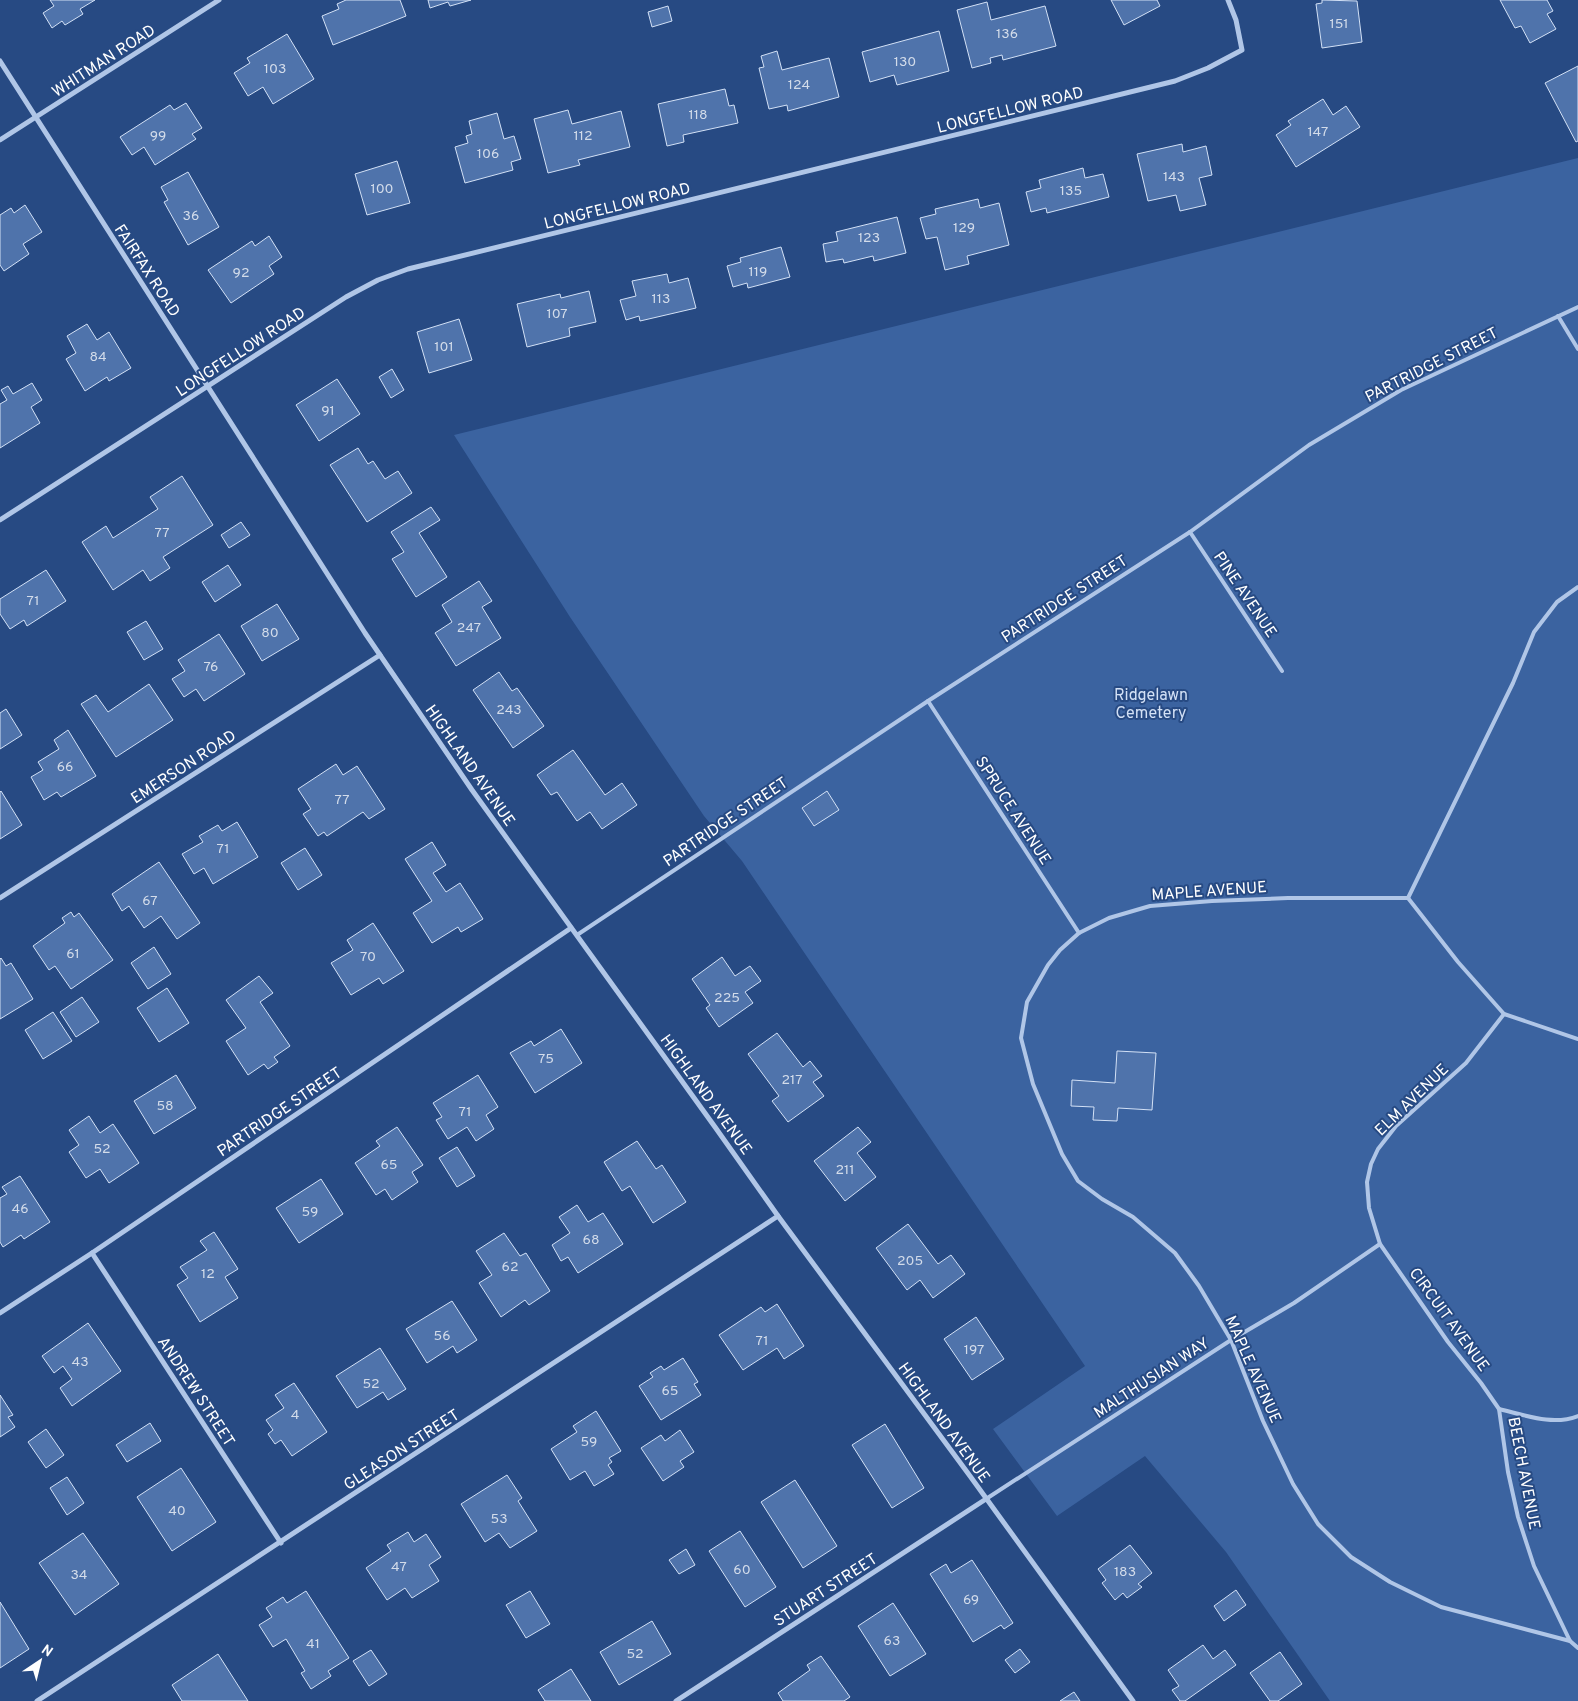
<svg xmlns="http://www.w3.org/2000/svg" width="1578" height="1701" font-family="Overpass,sans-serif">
  <rect width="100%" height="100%" fill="#274a83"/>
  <path fill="#3b63a0" d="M1578 158V1701H1330L1226 1552 1145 1456 1057 1516 993 1429 1085 1366 742 861 704 816 570 617 454 435Z"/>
  <g fill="#4f73ab" stroke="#d3e1f6">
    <path d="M50 0H95L80 9 83 14 65 25 62 21 52 28 43 13 54 6Z"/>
    <path d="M346 0H400L406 16 333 45 322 16 339 9 337 4Z"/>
    <path d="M428 0H471L450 6 448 2 430 8Z"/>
    <path d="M1111 0H1157L1160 6 1124 25Z"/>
    <path d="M1322 0 1357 1 1362 42 1322 48 1316 4 1322 3Z"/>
    <path d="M1500 0H1547L1553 11 1547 14 1556 29 1530 43 1521 26 1515 28Z"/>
    <path d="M987 2 991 20 1045 6 1056 46 1003 60 1002 55 990 58 991 63 972 68 957 10Z"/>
    <path d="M668 6 672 21 652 27 648 12Z"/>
    <path d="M939 31 949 71 897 85 894 75 870 82 862 52Z"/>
    <path d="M287 34 314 79 273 104 263 87 248 96 234 73 250 63 247 58Z"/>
    <path d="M777 51 782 70 829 58 839 97 788 111 787 105 769 109 759 68 764 67 761 56Z"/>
    <path d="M1578 66V141L1576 142 1545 83Z"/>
    <path d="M725 89 729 106 734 105 738 123 683 135 684 142 667 146 658 104Z"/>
    <path d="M1323 99 1333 115 1346 106 1360 127 1296 167 1276 135 1291 125 1288 121Z"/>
    <path d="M186 103 202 128 192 134 196 139 155 165 144 147 132 155 120 137 170 105 174 110Z"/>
    <path d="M568 110 572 124 621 111 630 147 578 160 580 165 548 173 534 119Z"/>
    <path d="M497 113 504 139 514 136 521 159 511 162 513 170 465 183 455 147 468 143 466 136 472 134 469 121Z"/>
    <path d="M1182 144 1183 152 1206 146 1212 175 1199 178 1206 205 1180 211 1176 195 1148 201 1137 154Z"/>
    <path d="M397 161 410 203 367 215 355 174Z"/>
    <path d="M1083 168 1085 178 1103 174 1109 197 1047 213 1046 208 1031 212 1026 192 1041 188 1039 180Z"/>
    <path d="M188 172 219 227 188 245 164 202 168 200 161 187Z"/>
    <path d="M978 199 980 208 999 203 1009 245 967 256 969 264 945 270 937 237 926 239 920 218 936 214 935 209Z"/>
    <path d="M25 205 42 232 23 244 29 254 4 271 0 265V215L11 208 14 213Z"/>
    <path d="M897 217 906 253 874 261 873 256 844 263 843 259 826 262 823 244 838 241 836 232Z"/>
    <path d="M269 236 282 257 269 266 274 274 231 303 208 270 252 241 255 246Z"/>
    <path d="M781 247 790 277 748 288 747 283 733 287 727 266 741 262 740 258Z"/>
    <path d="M667 274 669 283 688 278 696 308 640 321 639 316 626 320 620 300 636 296 632 281Z"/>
    <path d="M589 291 596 322 569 328 570 336 527 347 517 304 560 294 561 298Z"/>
    <path d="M459 319 472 360 429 373 417 332Z"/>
    <path d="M87 324 97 340 109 332 131 368 109 381 107 377 85 391 66 359 76 353 67 336Z"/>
    <path d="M392 369 404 390 391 398 379 377Z"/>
    <path d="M337 379 360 414 319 441 296 405Z"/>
    <path d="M32 383 42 400 31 407 40 423 0 448V404L7 400 1 390 8 386 13 394Z"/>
    <path d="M358 448 368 464 373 461 385 479 398 471 412 493 367 522 330 465Z"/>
    <path d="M182 476 213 525 163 557 170 568 150 581 143 570 113 590 82 542 106 526 113 538 158 509 150 497Z"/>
    <path d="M431 507 440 520 419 533 447 577 416 597 392 559 404 552 391 532Z"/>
    <path d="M241 522 250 535 229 548 221 535Z"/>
    <path d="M228 565 241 585 215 602 202 582Z"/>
    <path d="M46 570 66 601 27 626 24 620 10 629 0 614V599Z"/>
    <path d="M479 581 492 601 482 607 501 638 456 666 435 633 452 622 442 605Z"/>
    <path d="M277 604 299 639 262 661 241 626Z"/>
    <path d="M146 621 163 649 144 660 127 632Z"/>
    <path d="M219 634 245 674 204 701 196 689 184 697 172 679 185 671 178 660Z"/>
    <path d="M499 672 512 691 517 688 544 726 513 748 473 690Z"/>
    <path d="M149 684 173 720 116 757 81 704 96 695 108 712Z"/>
    <path d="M6 709 22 735 0 749V713Z"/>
    <path d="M68 730 96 776 61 797 57 792 44 800 31 777 43 770 38 762 59 749 54 740Z"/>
    <path d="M573 750 605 795 622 783 637 805 602 829 590 812 577 821 557 792 551 795 537 775Z"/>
    <path d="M336 764 343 775 357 766 385 809 369 819 363 812 327 836 324 832 318 836 303 814 311 809 298 789Z"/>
    <path d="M1 791 22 825 0 839V792Z"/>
    <path d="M827 791 839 810 814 826 802 808Z"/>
    <path d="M237 822 258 857 213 884 204 868 194 874 182 854 203 842 199 836 218 825 222 831Z"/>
    <path d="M432 842 446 865 433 873 446 892 460 883 483 919 461 932 458 927 432 943 413 913 432 901 405 859Z"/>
    <path d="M305 848 322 875 298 890 281 863Z"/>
    <path d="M159 862 200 923 177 939 161 916 144 928 129 906 122 911 112 894Z"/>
    <path d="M71 912 74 917 79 913 113 960 71 989 55 966 49 970 33 946 65 923 62 918Z"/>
    <path d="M373 923 404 971 383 984 379 978 351 995 331 963 353 950 347 940Z"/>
    <path d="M154 947 171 974 148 989 131 963Z"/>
    <path d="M722 957 735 976 750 966 761 981 745 992 753 1003 719 1027 706 1008 710 1005 692 979Z"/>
    <path d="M1 958 6 966 11 963 33 999 0 1019V959Z"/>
    <path d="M259 976 273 993 260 1002 290 1046 274 1057 278 1062 268 1069 264 1064 248 1075 226 1041 246 1028 226 1000Z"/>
    <path d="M167 988 189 1023 159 1042 137 1008Z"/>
    <path d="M82 997 99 1022 76 1037 60 1012Z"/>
    <path d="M53 1012 72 1041 43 1059 25 1030Z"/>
    <path d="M561 1029 582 1063 535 1093 510 1053 531 1041 534 1046Z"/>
    <path d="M777 1033 803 1067 810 1061 822 1076 813 1082 824 1096 788 1122 772 1101 779 1096 748 1054Z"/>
    <path d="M1117 1051 1156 1053 1152 1110 1118 1108 1117 1121 1093 1120 1094 1107 1071 1106 1072 1080 1115 1083Z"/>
    <path d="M176 1075 196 1108 154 1134 134 1101Z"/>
    <path d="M478 1075 498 1107 486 1115 494 1129 476 1141 467 1127 448 1139 436 1120 442 1117 433 1103Z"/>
    <path d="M89 1116 100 1133 113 1124 139 1163 109 1183 100 1169 86 1178 69 1152 79 1145 69 1130Z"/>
    <path d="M397 1127 423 1165 412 1172 418 1182 392 1200 385 1189 376 1195 355 1163 380 1146 376 1141Z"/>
    <path d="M858 1127 871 1142 857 1153 876 1177 845 1201 814 1161Z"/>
    <path d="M637 1141 656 1169 662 1165 686 1202 653 1223 630 1186 622 1191 604 1162Z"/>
    <path d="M457 1147 475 1176 457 1187 439 1158Z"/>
    <path d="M20 1176 50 1222 24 1239 21 1235 3 1247 0 1242V1198L7 1194 2 1187Z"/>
    <path d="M321 1179 343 1214 299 1243 276 1208Z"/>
    <path d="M577 1205 588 1222 603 1213 623 1244 578 1273 568 1257 561 1261 552 1245 570 1233 559 1217Z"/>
    <path d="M908 1224 938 1264 951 1255 965 1274 933 1298 920 1280 907 1290 876 1248Z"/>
    <path d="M214 1232 238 1269 225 1277 238 1298 200 1322 177 1285 188 1278 180 1267 207 1250 200 1241Z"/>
    <path d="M504 1233 520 1256 526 1253 550 1291 529 1305 525 1300 501 1317 479 1283 492 1275 476 1251Z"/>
    <path d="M452 1301 477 1340 457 1353 453 1346 427 1363 406 1329Z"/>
    <path d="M777 1304 804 1346 784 1359 777 1348 743 1370 719 1335 761 1307 765 1312Z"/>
    <path d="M976 1317 1004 1359 972 1380 944 1339Z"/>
    <path d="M88 1323 121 1371 72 1406 60 1388 72 1379 63 1366 54 1373 42 1356Z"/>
    <path d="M380 1348 406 1389 388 1400 383 1392 357 1408 336 1376Z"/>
    <path d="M683 1358 698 1382 694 1384 701 1395 661 1420 639 1386 653 1377 650 1373 661 1366 664 1370Z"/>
    <path d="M294 1383 327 1432 292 1456 281 1440 275 1444 268 1434 273 1430 266 1420 284 1408 275 1395Z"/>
    <path d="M0 1395 13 1415 8 1417 15 1427 0 1437Z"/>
    <path d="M596 1411 621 1451 609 1458 612 1462 608 1465 614 1474 594 1486 585 1471 570 1480 551 1449 577 1432 573 1426Z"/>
    <path d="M150 1423 161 1441 127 1462 116 1445Z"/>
    <path d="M885 1424 924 1488 892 1508 852 1445Z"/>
    <path d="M46 1429 64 1455 46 1468 28 1442Z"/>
    <path d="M680 1430 694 1452 680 1461 684 1467 663 1481 641 1448 661 1435 665 1441Z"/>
    <path d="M181 1468 216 1522 172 1551 137 1497Z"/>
    <path d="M507 1475 522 1498 518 1501 537 1531 510 1548 499 1533 485 1542 461 1504Z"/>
    <path d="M67 1477 84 1503 67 1515 50 1488Z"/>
    <path d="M795 1480 837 1546 803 1568 761 1502Z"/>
    <path d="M740 1531 776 1587 745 1607 709 1551Z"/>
    <path d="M408 1532 414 1542 426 1534 441 1557 429 1565 439 1581 412 1598 405 1588 387 1600 366 1568 391 1551 387 1545Z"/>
    <path d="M83 1533 119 1584 75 1615 39 1563Z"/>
    <path d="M1130 1545 1152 1573 1138 1584 1142 1587 1127 1598 1123 1593 1115 1600 1102 1583 1106 1580 1098 1569Z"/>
    <path d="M686 1549 695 1565 679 1574 669 1560Z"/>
    <path d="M972 1560 1013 1623 1004 1629 1001 1625 973 1642 930 1574 946 1564 951 1573Z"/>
    <path d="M1236 1590 1246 1605 1224 1621 1214 1606Z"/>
    <path d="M306 1591 349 1658 328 1671 331 1676 311 1689 301 1673 305 1671 286 1639 273 1647 259 1625 272 1617 266 1608 283 1597 287 1603Z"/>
    <path d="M530 1591 550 1624 526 1638 506 1605Z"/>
    <path d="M0 1602 29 1649 0 1668Z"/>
    <path d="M893 1603 926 1654 890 1676 858 1626Z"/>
    <path d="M652 1621 671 1654 619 1685 600 1652Z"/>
    <path d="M1203 1645 1213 1659 1225 1650 1236 1665 1185 1701H1180L1172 1690 1179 1686 1168 1670Z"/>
    <path d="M1020 1649 1030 1662 1015 1673 1005 1660Z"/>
    <path d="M371 1650 387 1674 369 1686 353 1661Z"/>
    <path d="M1280 1652 1302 1684 1278 1701H1270L1250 1673Z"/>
    <path d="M218 1654 248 1701H182L172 1685Z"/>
    <path d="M821 1656 850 1697 844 1701H783L778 1693 810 1670 807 1665Z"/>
    <path d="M571 1669 591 1701H545L538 1690Z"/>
    <path d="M1074 1692 1080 1701H1060Z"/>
  </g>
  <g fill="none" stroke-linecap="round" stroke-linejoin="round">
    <g stroke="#b0c6e7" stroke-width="4">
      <path d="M1558 316 1578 349"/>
      <path d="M1190 532 1282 671"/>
      <path d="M928 701 1079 933"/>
      <path d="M1408 898H1288L1212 901 1150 906 1109 918 1079 933 1060 950 1048 965 1027 1002 1021 1038 1033 1084 1062 1154 1078 1181 1102 1199 1133 1217 1175 1253 1199 1286 1231 1340 1263 1421 1293 1484 1318 1524 1351 1557 1390 1582 1441 1607 1570 1641"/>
      <path d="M1408 898 1513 683 1534 632 1557 602 1578 587"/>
      <path d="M1408 898 1458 962 1504 1014 1578 1039"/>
      <path d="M577 935 928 701 1190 532 1309 445 1401 390 1578 307"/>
      <path d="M1504 1014 1466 1063 1396 1126 1378 1149 1371 1164 1367 1182 1369 1208 1380 1244 1448 1342 1481 1383 1499 1409 1508 1472 1518 1517 1534 1566 1570 1641 1578 1648"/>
      <path d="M1499 1409C1525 1415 1552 1426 1578 1416"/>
      <path d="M986 1499 1231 1340 1294 1303 1380 1244"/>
    </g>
    <g stroke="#b0c6e7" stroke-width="5">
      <path d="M0 61 365 633 472 790 715 1127 778 1216 970 1476 1133 1701"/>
      <path d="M0 140 219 0"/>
      <path d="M0 520 346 297 378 280 408 269 1175 81 1208 68 1242 50 1236 20 1228 0"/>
      <path d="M0 898 380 655"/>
      <path d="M92 1253 281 1543"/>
      <path d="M0 1313 92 1253 571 928"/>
      <path d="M37 1701 778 1216"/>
      <path d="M676 1701 986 1499"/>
    </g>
  </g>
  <g text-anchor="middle" stroke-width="4" stroke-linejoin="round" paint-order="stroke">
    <g font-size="14" fill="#d3dcea">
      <text x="1339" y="28">151</text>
      <text x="1007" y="38">136</text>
      <text x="905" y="66">130</text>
      <text x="275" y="73">103</text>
      <text x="799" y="89">124</text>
      <text x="698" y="119">118</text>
      <text x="1318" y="136">147</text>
      <text x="158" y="140">99</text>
      <text x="583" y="140">112</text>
      <text x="488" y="158">106</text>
      <text x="1174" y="181">143</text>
      <text x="382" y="193">100</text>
      <text x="1071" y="195">135</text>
      <text x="191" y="220">36</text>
      <text x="964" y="232">129</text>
      <text x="869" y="242">123</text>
      <text x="758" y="276">119</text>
      <text x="241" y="277">92</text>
      <text x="661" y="303">113</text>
      <text x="557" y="318">107</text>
      <text x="444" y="351">101</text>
      <text x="98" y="361">84</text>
      <text x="328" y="415">91</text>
      <text x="162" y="537">77</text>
      <text x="33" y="605">71</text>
      <text x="469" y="632">247</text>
      <text x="270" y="637">80</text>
      <text x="211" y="671">76</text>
      <text x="509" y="714">243</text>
      <text x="65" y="771">66</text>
      <text x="342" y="804">77</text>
      <text x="223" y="853">71</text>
      <text x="150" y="905">67</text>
      <text x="73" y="958">61</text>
      <text x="368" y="961">70</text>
      <text x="727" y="1002">225</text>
      <text x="546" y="1063">75</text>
      <text x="792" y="1084">217</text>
      <text x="165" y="1110">58</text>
      <text x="465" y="1116">71</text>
      <text x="102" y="1153">52</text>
      <text x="389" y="1169">65</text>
      <text x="845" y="1174">211</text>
      <text x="20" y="1213">46</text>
      <text x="310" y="1216">59</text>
      <text x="591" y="1244">68</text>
      <text x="910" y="1265">205</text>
      <text x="510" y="1271">62</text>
      <text x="208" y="1278">12</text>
      <text x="442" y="1340">56</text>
      <text x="762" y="1345">71</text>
      <text x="974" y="1354">197</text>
      <text x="80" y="1366">43</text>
      <text x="371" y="1388">52</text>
      <text x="670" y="1395">65</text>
      <text x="295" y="1419">4</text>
      <text x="589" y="1446">59</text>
      <text x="177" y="1515">40</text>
      <text x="499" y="1523">53</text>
      <text x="399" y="1571">47</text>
      <text x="742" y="1574">60</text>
      <text x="1125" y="1576">183</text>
      <text x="79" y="1579">34</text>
      <text x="971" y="1604">69</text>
      <text x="892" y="1645">63</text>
      <text x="313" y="1648">41</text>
      <text x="635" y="1658">52</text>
    </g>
    <g font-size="16" fill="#fff" stroke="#274a83">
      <text transform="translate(103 60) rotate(-33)" y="6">WHITMAN ROAD</text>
      <text transform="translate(1010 109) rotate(-14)" y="6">LONGFELLOW ROAD</text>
      <text transform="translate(617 205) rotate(-14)" y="6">LONGFELLOW ROAD</text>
      <text transform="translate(148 270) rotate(57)" y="6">FAIRFAX ROAD</text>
      <text transform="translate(240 351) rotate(-33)" y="6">LONGFELLOW ROAD</text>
      <text transform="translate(1431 364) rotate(-27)" y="6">PARTRIDGE STREET</text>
      <text transform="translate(1246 594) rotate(56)" y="6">PINE AVENUE</text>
      <text transform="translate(1064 598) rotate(-33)" y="6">PARTRIDGE STREET</text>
      <text transform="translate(471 765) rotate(55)" y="6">HIGHLAND AVENUE</text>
      <text transform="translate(183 766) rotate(-33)" y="6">EMERSON ROAD</text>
      <text transform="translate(1014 810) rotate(57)" y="6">SPRUCE AVENUE</text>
      <text transform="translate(725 821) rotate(-34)" y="6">PARTRIDGE STREET</text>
      <text transform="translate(1209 890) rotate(-4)" y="6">MAPLE AVENUE</text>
      <text transform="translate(707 1094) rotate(54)" y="6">HIGHLAND AVENUE</text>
      <text transform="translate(1411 1099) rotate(-44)" y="6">ELM AVENUE</text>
      <text transform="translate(279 1111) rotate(-34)" y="6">PARTRIDGE STREET</text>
      <text transform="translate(1450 1319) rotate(54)" y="6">CIRCUIT AVENUE</text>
      <text transform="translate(1254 1369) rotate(66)" y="6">MAPLE AVENUE</text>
      <text transform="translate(1151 1377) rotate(-33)" y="6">MALTHUSIAN WAY</text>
      <text transform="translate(197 1391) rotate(57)" y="6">ANDREW STREET</text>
      <text transform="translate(945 1422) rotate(54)" y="6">HIGHLAND AVENUE</text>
      <text transform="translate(401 1449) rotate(-33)" y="6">GLEASON STREET</text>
      <text transform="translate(1525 1473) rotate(79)" y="6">BEECH AVENUE</text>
      <text transform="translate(825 1589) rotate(-33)" y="6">STUART STREET</text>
    </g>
    <g font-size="16" fill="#d3e1f6" stroke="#274a83">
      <text x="1151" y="700">Ridgelawn<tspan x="1151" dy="18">Cemetery</tspan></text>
    </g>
  </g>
  <g transform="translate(40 1661) rotate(35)" stroke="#274a83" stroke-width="4" paint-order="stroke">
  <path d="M0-4L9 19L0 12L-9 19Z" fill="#ffffff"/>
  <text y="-8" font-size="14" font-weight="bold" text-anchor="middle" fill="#ffffff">N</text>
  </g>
</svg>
